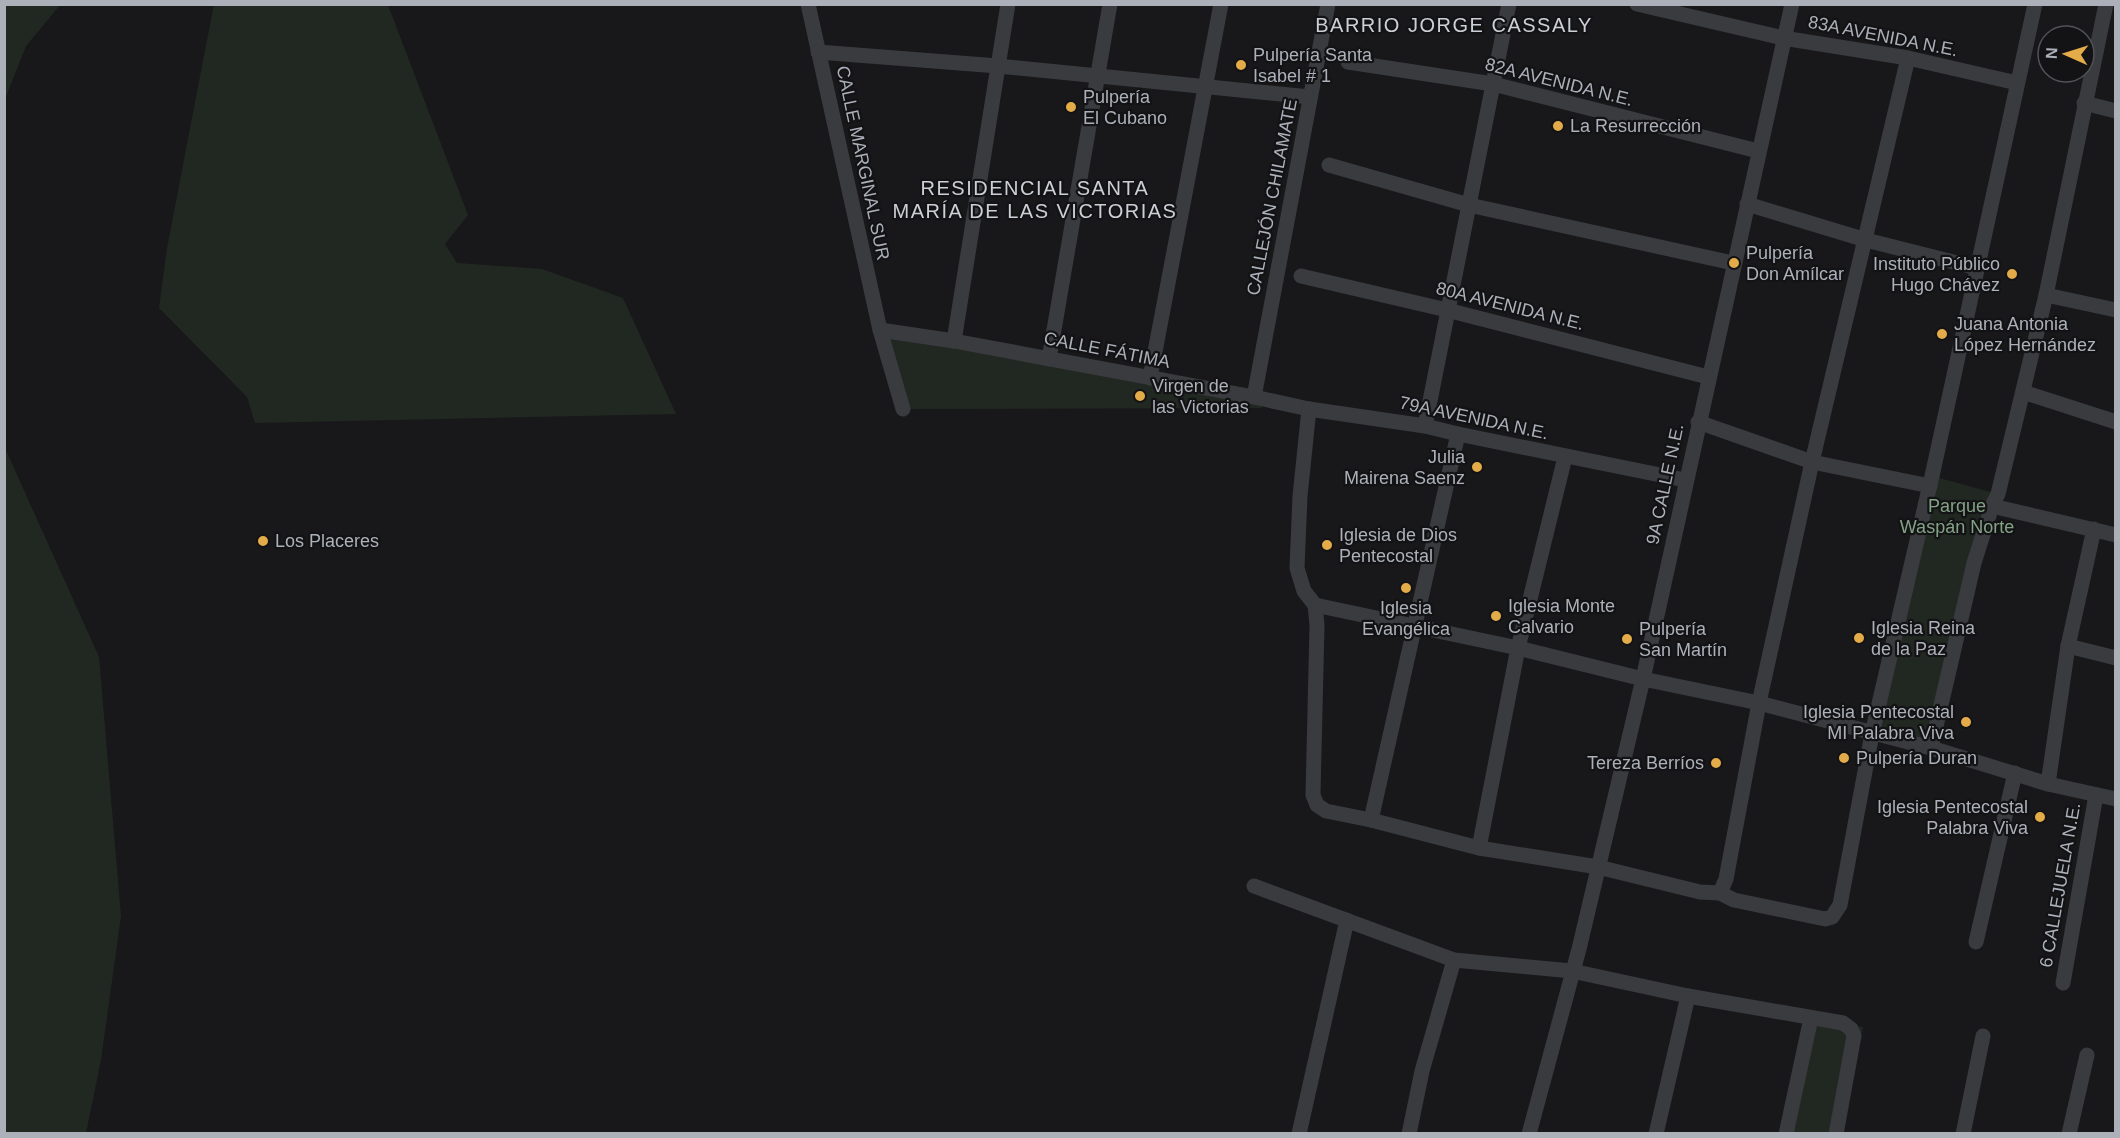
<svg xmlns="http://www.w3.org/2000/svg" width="2120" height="1138" font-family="Helvetica,sans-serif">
  <rect width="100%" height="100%" fill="#18181a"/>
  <g fill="#212821">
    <path d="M5 4 60 5 26 46 5 99Z"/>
    <path d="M214 4 388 5 468 215 445 244 457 263 542 269 623 298 676 414 255 423 247 397 159 308 167 248Z"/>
    <path d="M886 331 1258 398 1262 408 908 409Z"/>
    <path d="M4 446 99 657 121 916 101 1060 86 1133H5Z"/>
    <path d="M1932 476 1998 494 1931 748 1877 735Z"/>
    <path d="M1807 1017 1863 1027 1841 1133 1779 1134Z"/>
  </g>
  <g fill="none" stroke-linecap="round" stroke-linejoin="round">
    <g stroke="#3a3b3f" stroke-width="15">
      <path d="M808 4 880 330 903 409"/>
      <path d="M1637 4 1783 38 1908 58 2017 83"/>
      <path d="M818 52 998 66 1310 97"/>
      <path d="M1348 62 1493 84 1758 151"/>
      <path d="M2084 103 2116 111"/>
      <path d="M1329 165 1469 205 1733 263"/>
      <path d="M1747 204 1866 240 1977 268"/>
      <path d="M1301 276 1447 310 1708 377"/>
      <path d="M2046 295 2116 310"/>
      <path d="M880 330 954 341 1254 397 1309 409 1425 426 1458 434 1685 480"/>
      <path d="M954 341 1008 4"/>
      <path d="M1049 359 1110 4"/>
      <path d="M1150 378 1221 4"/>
      <path d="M2023 392 2116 422"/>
      <path d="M1254 397 1328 4"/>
      <path d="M1309 409 1300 496 1297 568 1304 591 1315 605 1317 625 1313 795 1317 805 1326 811 1371 820 1479 848 1598 867 1700 892 1720 893 1734 900 1825 919 1832 917 1840 905 1872 734 1932 476 2035 4"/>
      <path d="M1698 422 1812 462 1930 486"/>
      <path d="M1425 426 1509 4"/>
      <path d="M1992 506 2116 535"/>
      <path d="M1315 605 1518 648 1643 679 1759 703 1931 748 2048 784 2116 799"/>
      <path d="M2068 646 2116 658"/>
      <path d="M1931 748 1974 563 1992 506 1998 494 2046 295 2106 4"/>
      <path d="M2048 784 2068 646 2094 529"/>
      <path d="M1371 820 1458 434"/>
      <path d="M1479 848 1518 648 1565 457"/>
      <path d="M1254 886 1454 960 1572 971 1688 996 1843 1023 1851 1029 1854 1036 1836 1134"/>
      <path d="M1720 893 1726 879 1759 703 1812 462 1908 58"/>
      <path d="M1976 942 2015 773"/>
      <path d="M2063 983 2096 795"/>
      <path d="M1299 1134 1347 920"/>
      <path d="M1409 1134 1422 1071 1454 960"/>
      <path d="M1529 1134 1579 949 1643 679 1792 4"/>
      <path d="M1656 1134 1688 996"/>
      <path d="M1786 1134 1811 1018"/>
      <path d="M1963 1134 1983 1036"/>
      <path d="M2069 1134 2087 1055"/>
    </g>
  </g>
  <g fill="#e3ac48" stroke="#131315" stroke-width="2">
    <circle cx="1241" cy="65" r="6"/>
    <circle cx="1071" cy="107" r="6"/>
    <circle cx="1558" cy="126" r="6"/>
    <circle cx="1734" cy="263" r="6"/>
    <circle cx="2012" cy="274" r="6"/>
    <circle cx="1942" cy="334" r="6"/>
    <circle cx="1140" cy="396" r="6"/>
    <circle cx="1477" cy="467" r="6"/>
    <circle cx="263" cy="541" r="6"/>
    <circle cx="1327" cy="545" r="6"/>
    <circle cx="1406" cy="588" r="6"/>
    <circle cx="1496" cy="616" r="6"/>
    <circle cx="1859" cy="638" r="6"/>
    <circle cx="1627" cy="639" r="6"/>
    <circle cx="1966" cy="722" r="6"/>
    <circle cx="1844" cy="758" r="6"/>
    <circle cx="1716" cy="763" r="6"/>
    <circle cx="2040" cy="817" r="6"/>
  </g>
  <g text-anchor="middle" stroke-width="4.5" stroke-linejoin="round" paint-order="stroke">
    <g font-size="18" fill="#acb0b9" stroke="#131315">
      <text transform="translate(1883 36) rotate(11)" y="6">83A AVENIDA N.E.</text>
      <text transform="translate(1559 82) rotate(14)" y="6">82A AVENIDA N.E.</text>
      <text transform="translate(863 163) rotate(78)" y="6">CALLE MARGINAL SUR</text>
      <text transform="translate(1272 197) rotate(-79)" y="6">CALLEJÓN CHILAMATE</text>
      <text transform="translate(1510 306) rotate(14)" y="6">80A AVENIDA N.E.</text>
      <text transform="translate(1107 350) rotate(11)" y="6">CALLE FÁTIMA</text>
      <text transform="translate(1474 418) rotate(12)" y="6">79A AVENIDA N.E.</text>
      <text transform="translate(1665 484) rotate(-78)" y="6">9A CALLE N.E.</text>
      <text transform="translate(2060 885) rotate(-80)" y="6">6 CALLEJUELA N.E.</text>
    </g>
    <g font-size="18" fill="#acb0b9" stroke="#131315" text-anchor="start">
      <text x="1253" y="61">Pulpería Santa<tspan x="1253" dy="21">Isabel # 1</tspan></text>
      <text x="1083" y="103">Pulpería<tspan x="1083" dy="21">El Cubano</tspan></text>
      <text x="1570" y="132">La Resurrección</text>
      <text x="1746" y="259">Pulpería<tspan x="1746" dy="21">Don Amílcar</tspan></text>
      <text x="2000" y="270" text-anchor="end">Instituto Público<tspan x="2000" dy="21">Hugo Chávez</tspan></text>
      <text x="1954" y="330">Juana Antonia<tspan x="1954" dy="21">López Hernández</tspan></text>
      <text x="1152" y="392">Virgen de<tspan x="1152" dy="21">las Victorias</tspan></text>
      <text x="1465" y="463" text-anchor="end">Julia<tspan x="1465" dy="21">Mairena Saenz</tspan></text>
      <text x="1339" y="541">Iglesia de Dios<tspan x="1339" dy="21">Pentecostal</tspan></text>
      <text x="275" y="547">Los Placeres</text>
      <text x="1508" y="612">Iglesia Monte<tspan x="1508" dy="21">Calvario</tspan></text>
      <text x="1406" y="614" text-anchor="middle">Iglesia<tspan x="1406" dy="21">Evangélica</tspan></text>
      <text x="1871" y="634">Iglesia Reina<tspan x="1871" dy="21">de la Paz</tspan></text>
      <text x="1639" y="635">Pulpería<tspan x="1639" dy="21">San Martín</tspan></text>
      <text x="1954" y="718" text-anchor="end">Iglesia Pentecostal<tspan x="1954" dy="21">MI Palabra Viva</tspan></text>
      <text x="1856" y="764">Pulpería Duran</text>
      <text x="1704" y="769" text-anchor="end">Tereza Berríos</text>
      <text x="2028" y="813" text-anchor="end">Iglesia Pentecostal<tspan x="2028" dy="21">Palabra Viva</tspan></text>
    </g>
    <g font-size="18" fill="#84a286" stroke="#131315">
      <text x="1957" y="512">Parque<tspan x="1957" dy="21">Waspán Norte</tspan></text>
    </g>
    <g font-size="20" letter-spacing="1.5" fill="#cccfd5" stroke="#131315">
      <text x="1454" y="32">BARRIO JORGE CASSALY</text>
      <text x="1035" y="195">RESIDENCIAL SANTA<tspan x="1035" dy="23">MARÍA DE LAS VICTORIAS</tspan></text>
    </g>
  </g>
  <rect width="2120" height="1138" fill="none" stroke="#acb0b9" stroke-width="12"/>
  <g transform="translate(2066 54) rotate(273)"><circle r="28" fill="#131315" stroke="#505257" stroke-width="1.5"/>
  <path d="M0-4.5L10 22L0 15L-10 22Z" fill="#e3ac48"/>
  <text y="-9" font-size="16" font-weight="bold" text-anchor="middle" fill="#acb0b9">N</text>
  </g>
</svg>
